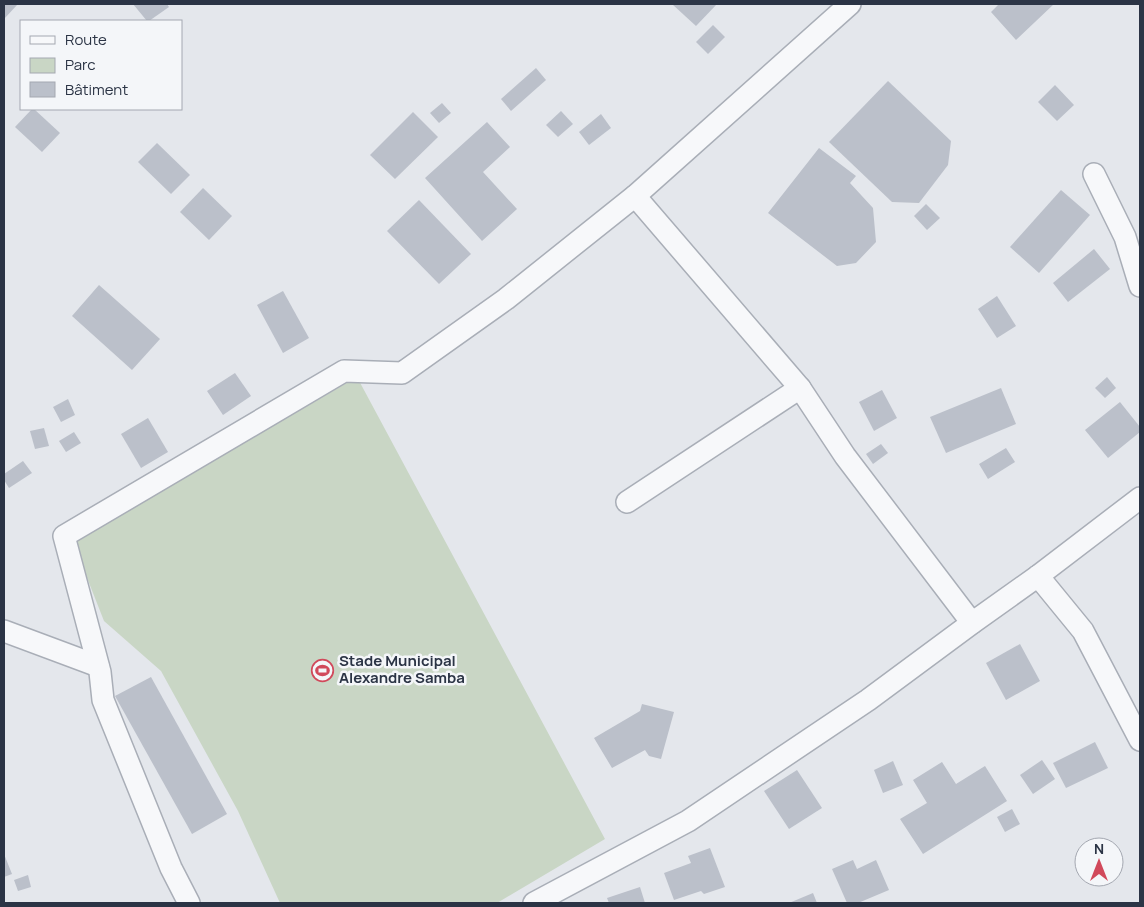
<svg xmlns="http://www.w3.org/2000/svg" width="1144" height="907" font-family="Manrope,sans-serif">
  <rect width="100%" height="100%" fill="#e4e7ec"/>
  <path fill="#c9d6c5" d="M357 377 605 839 497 903H280L238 811 161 671 104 621 73 542Z"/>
  <g fill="#bbc0ca">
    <path d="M4 4H18L4 19Z"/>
    <path d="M133 4H167L169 7 149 21H147Z"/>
    <path d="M672 4H717L696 26Z"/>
    <path d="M996 4H1054L1016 40 991 12 998 5Z"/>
    <path d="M713 25 725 37 708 54 696 42Z"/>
    <path d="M536 68 546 80 511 111 501 99Z"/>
    <path d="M888 81 951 141 948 165 919 203 892 202 829 142Z"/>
    <path d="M1055 85 1074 105 1057 121 1038 102Z"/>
    <path d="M442 103 451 113 439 123 430 113Z"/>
    <path d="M32 109H34L60 133 42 152 15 127Z"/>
    <path d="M561 111 573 124 558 137 546 125Z"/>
    <path d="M413 112 438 137 395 179 370 155Z"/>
    <path d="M601 114 611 128 589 145 579 132Z"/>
    <path d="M487 122 510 147 483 172 517 209 482 241 425 178Z"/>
    <path d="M157 143 190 175 171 194 138 162Z"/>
    <path d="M819 148 856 176 850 183 873 208 876 242 856 263 837 266 768 213Z"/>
    <path d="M203 188 232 216 209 240 180 212Z"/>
    <path d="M1061 190 1090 215 1039 273 1010 247Z"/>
    <path d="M419 200 471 254 439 284 387 231Z"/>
    <path d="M926 204 940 218 927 230 914 216Z"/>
    <path d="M1094 249 1110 269 1068 302 1053 283Z"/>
    <path d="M99 285 160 339 132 370 72 316Z"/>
    <path d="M283 291 309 338 283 353 257 305Z"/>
    <path d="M997 296 1016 326 997 338 978 309Z"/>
    <path d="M235 373 251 396 223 415 207 391Z"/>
    <path d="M1107 377 1116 388 1105 398 1095 388Z"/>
    <path d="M1001 388 1016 424 946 453 930 417Z"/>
    <path d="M882 390 897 418 874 431 859 402Z"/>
    <path d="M68 399 75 415 61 422 53 407Z"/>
    <path d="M1120 402 1140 427V432L1108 458 1085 430Z"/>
    <path d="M148 418 168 452 141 468 121 434Z"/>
    <path d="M44 428 49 446 35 449 30 431Z"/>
    <path d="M74 432 81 443 66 452 59 441Z"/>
    <path d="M881 444 888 453 873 464 866 454Z"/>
    <path d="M1006 448 1015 462 988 479 979 464Z"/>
    <path d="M23 461 32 473 9 488 4 480V474Z"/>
    <path d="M1020 644 1040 681 1006 700 986 663Z"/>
    <path d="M151 677 227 814 192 834 115 696Z"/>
    <path d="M642 704 674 712 661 759 649 756 645 750 612 768 594 738 640 711Z"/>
    <path d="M1095 742 1108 768 1066 788 1053 763Z"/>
    <path d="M1042 760 1055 779 1033 794 1020 775Z"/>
    <path d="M893 761 903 785 883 793 874 770Z"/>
    <path d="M942 762 956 784 985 766 1007 801 923 854 900 819 927 803 913 780Z"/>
    <path d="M797 770 822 808 789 829 764 791Z"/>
    <path d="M1012 809 1020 824 1005 832 997 817Z"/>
    <path d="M710 848 725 887 704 894 701 891 674 900 664 873 691 863 688 856Z"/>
    <path d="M4 854 12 874 4 877Z"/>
    <path d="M853 860 857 869 876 860 889 890 858 903H847L832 869Z"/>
    <path d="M28 875 31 887 18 891 14 880Z"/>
    <path d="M640 887 645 903H609L607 898Z"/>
    <path d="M813 893 817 903H789Z"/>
  </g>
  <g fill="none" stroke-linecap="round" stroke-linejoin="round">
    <defs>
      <g id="street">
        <path d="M1094 174 1125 237 1140 286"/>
        <path d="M635 196 800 388 845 456 972 623"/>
        <path d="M627 502 800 388"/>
        <path d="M1038 576 1083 631 1140 740"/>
        <path d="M4 631 98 666"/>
        <path d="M189 903 171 868 103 700 100 672 64 536 344 371 402 373 506 299 635 196 850 4"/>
        <path d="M534 903 688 821 868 700 972 623 1038 576 1140 498"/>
      </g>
    </defs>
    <use href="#street" stroke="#a9aeb7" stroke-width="24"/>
    <use href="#street" stroke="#f7f8fa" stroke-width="21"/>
  </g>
  <defs>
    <symbol id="stadium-ring" viewBox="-11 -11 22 22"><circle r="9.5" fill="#f4f6f9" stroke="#d1495b" stroke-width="1.5"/><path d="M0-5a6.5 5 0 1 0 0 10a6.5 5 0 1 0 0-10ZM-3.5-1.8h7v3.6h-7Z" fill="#d1495b"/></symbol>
  </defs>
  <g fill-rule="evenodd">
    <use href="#stadium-ring" x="310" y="658" width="25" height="25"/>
  </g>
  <g text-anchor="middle" stroke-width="5" stroke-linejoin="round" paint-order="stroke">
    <g font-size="15" font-weight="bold" fill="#2b3445" stroke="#f4f6f9" text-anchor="start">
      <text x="339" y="666">Stade Municipal<tspan x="339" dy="17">Alexandre Samba</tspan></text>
    </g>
  </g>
  <rect width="1144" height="907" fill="none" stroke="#2b3445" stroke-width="10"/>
  <rect x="20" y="20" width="162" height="90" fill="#f4f6f9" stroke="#a4a8b1"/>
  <rect x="30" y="36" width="25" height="8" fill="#f7f8fa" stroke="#a4a8b1"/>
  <text x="65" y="45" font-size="15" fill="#2b3445">Route</text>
  <rect x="30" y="58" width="25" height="15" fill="#c9d6c5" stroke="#a4a8b1"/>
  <text x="65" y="70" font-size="15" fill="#2b3445">Parc</text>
  <rect x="30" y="82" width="25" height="15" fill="#bbc0ca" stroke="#a4a8b1"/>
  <text x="65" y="95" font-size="15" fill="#2b3445">Bâtiment</text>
  <g transform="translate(1099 862)"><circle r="24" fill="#f4f6f9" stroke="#a4a8b1"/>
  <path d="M0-4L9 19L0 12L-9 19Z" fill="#d1495b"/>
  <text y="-8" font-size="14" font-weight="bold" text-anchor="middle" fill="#2b3445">N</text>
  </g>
</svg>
